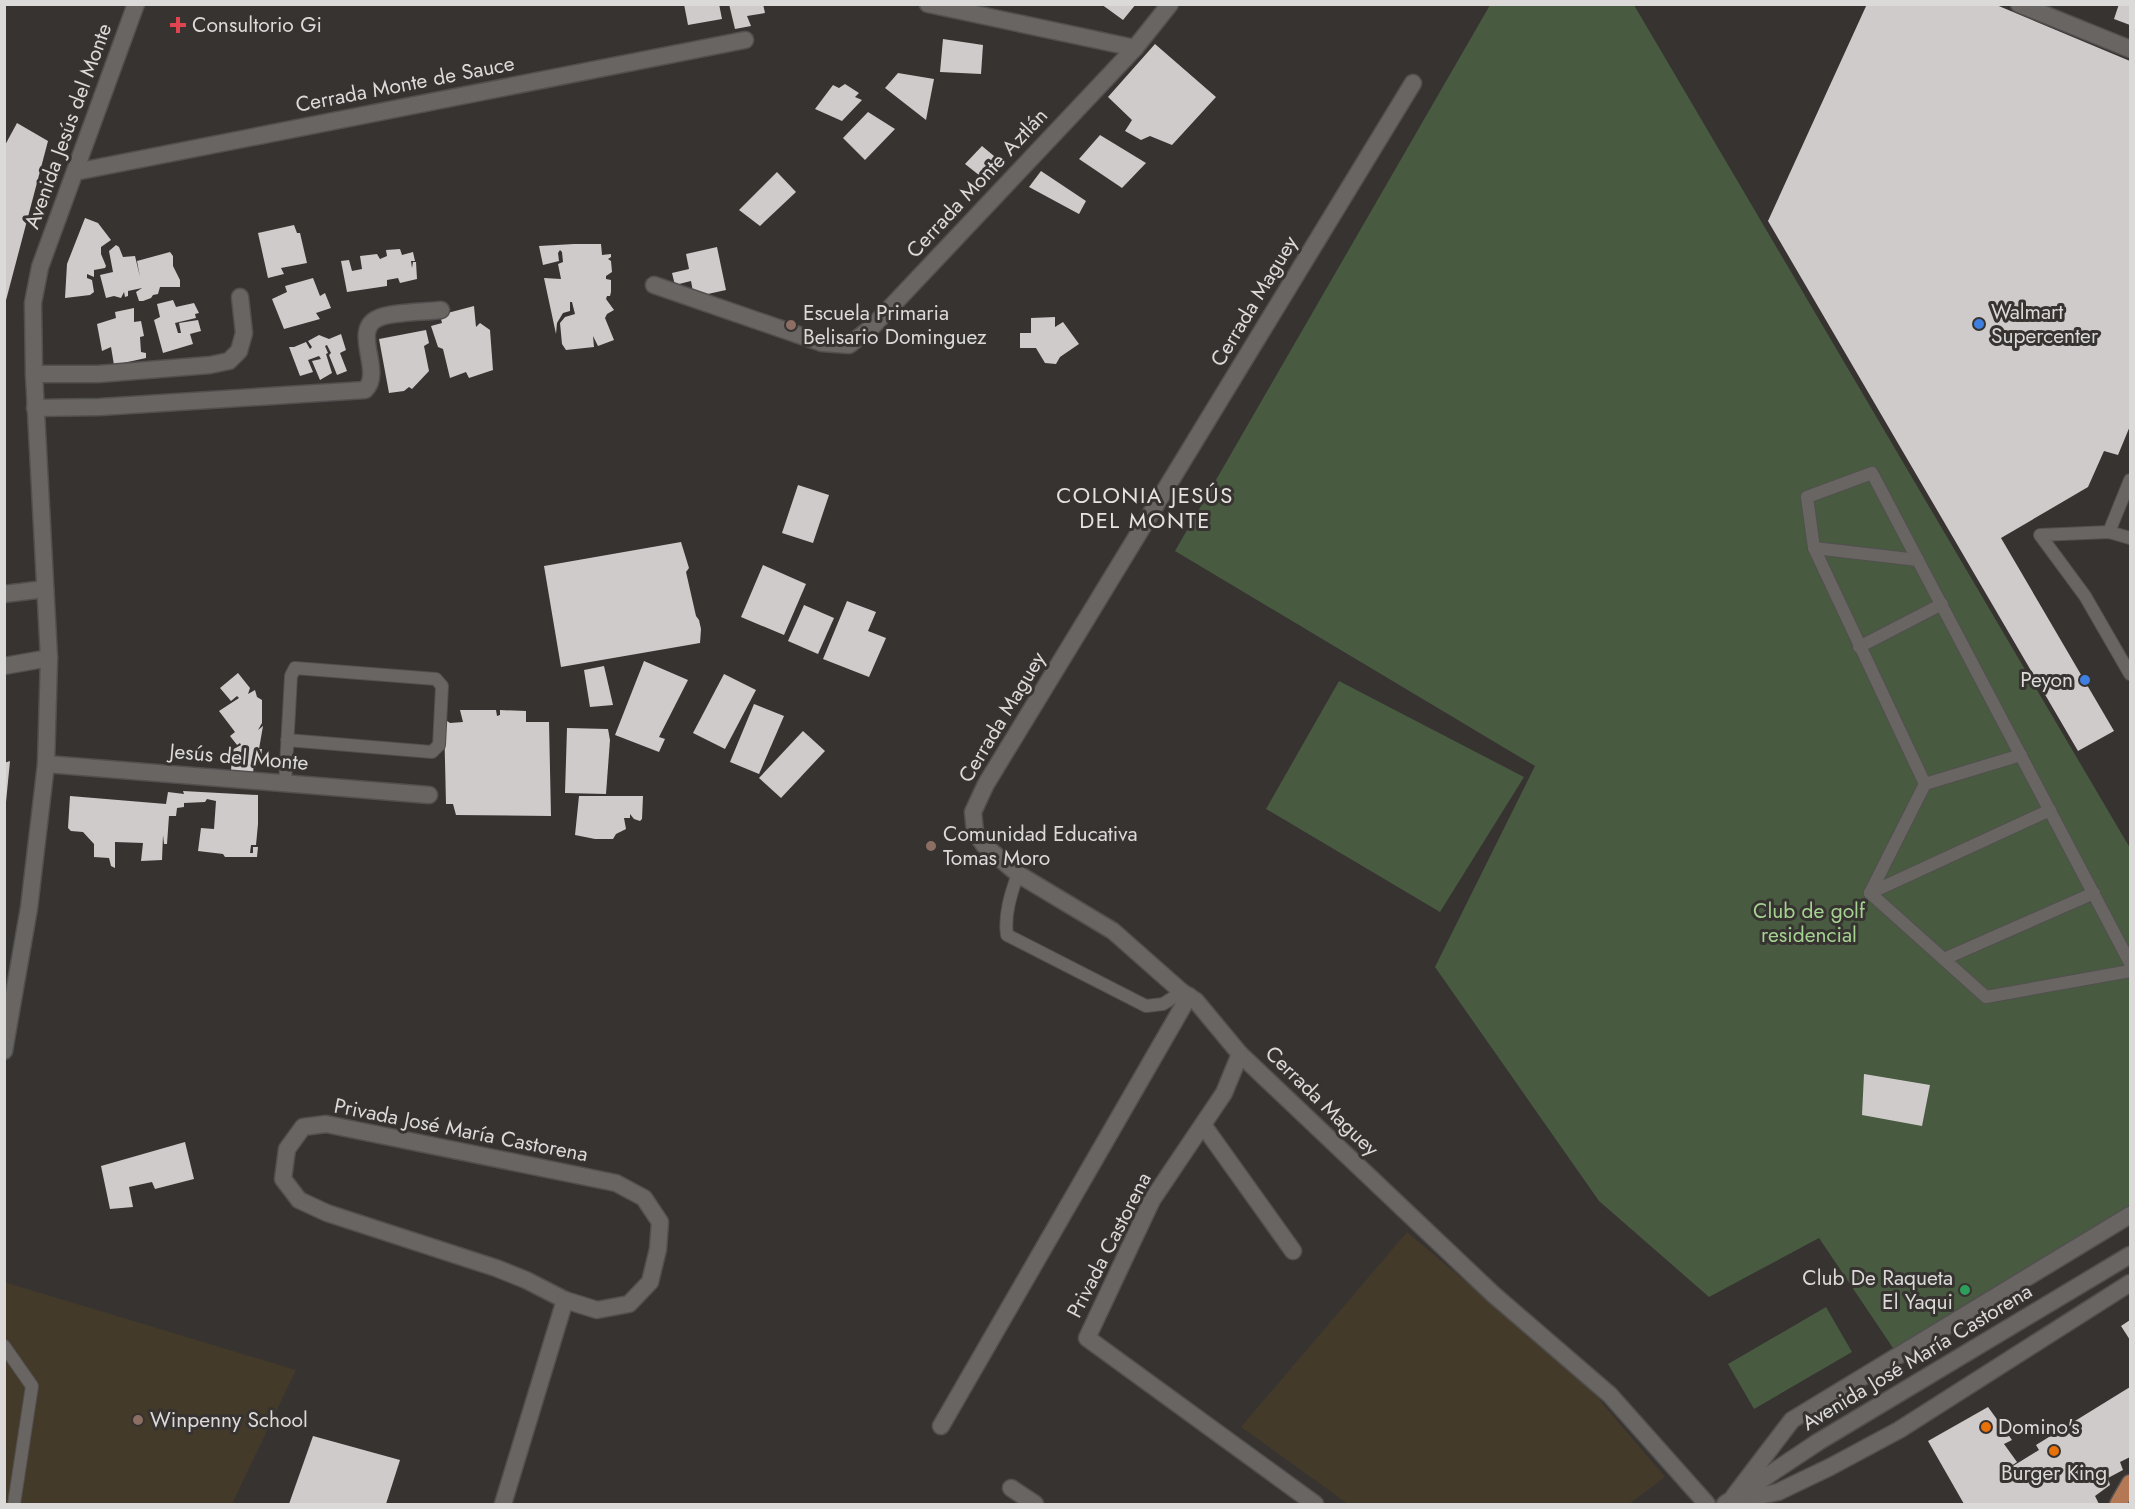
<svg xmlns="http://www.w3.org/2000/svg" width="2135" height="1509" font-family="Jost,sans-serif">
  <rect width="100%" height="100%" fill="#363331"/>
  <g fill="#443a2a">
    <path d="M1407 1232 1582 1379 1665 1477 1629 1504H1348L1241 1427Z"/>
    <path d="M4 1282 296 1370 232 1504H5Z"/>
  </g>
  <g fill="#485a40">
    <path d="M1490 5H1634L2130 848V1205L1895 1351 1819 1238 1709 1297 1599 1201 1435 967 1535 766 1175 551Z"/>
    <path d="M1339 681 1524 777 1440 912 1266 809Z"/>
    <path d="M1826 1307 1852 1352 1754 1409 1728 1364Z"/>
  </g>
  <g fill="#cfcbca">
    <path d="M684 4H719L722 19 688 25Z"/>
    <path d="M729 4H763L765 13 747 16 751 26 735 29Z"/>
    <path d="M1101 4H1136L1123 20Z"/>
    <path d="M1867 4H1994L2130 61V426L2118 455 2104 451 2088 487 2001 538 2114 731 2078 751 1768 221Z"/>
    <path d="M2119 4H2130V25L2114 19Z"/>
    <path d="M943 39 983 45 981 74 940 72Z"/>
    <path d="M1155 44 1216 97 1172 145 1150 136 1141 140 1125 131 1132 120 1108 97Z"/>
    <path d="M898 73 934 79 926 120 885 88Z"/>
    <path d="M845 84 859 93 855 97 862 100 842 121 815 109 833 85 839 88Z"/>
    <path d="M868 112 895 129 865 160 843 138Z"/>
    <path d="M17 123 48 141 5 304 4 147Z"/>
    <path d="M1100 135 1146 163 1122 188 1079 159Z"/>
    <path d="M982 146 1000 161 984 179 965 164Z"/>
    <path d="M1041 171 1086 201 1079 214 1029 187Z"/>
    <path d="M777 172 796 192 760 226 739 210Z"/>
    <path d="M85 218 98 223 111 240 101 247V254L106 266 105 268 94 270V277L87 274V278L92 280 94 292 90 295 65 298 67 264Z"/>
    <path d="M294 225 297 233H300L307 263 281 268 284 274 268 278 258 233Z"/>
    <path d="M574 244H601L602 255 611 254V257L608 259 611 261 612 272 606 276V279L611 280V292L610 296H607L606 299 614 310 607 314 605 318 614 340 598 346 593 336 594 347 566 350 562 344 560 323 565 317 575 314 572 302H570V311L563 313 557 323 556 334 544 278 561 279 558 264 563 262 562 252 560 250 558 253 559 261 543 265 539 246Z"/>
    <path d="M116 245 119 247 123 257 135 256 140 277 137 261 170 252 173 256V266L180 280V287H160L158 294 153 295 151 298 143 301H139L136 292 142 288 128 291V296L125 297 124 292 121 298 114 296 106 298 100 275 113 272 109 251Z"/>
    <path d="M717 247 726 290 694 297 691 281 675 285 672 273 689 269 686 254Z"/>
    <path d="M400 249 402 255 413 252 415 261H411L412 268 413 262H416L417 279 400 283 398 278 387 280V286L347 292 341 261 349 260 352 271 362 269 360 256 377 254 380 259 387 256 386 250Z"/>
    <path d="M313 278 320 296 325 293 331 308 316 313 320 319 284 329 272 299 287 292 285 286Z"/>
    <path d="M173 300 176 307 194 303 199 313 195 314 196 318 175 323 178 333H181L179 323 198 320 201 331 190 334 193 344 163 353 154 320 160 317 157 304Z"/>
    <path d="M474 306 476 327 480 323 490 330 493 370 469 378 466 372 450 378 443 349 438 347 431 326 442 323 440 315Z"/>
    <path d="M134 308V322L141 321 144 336 140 337 141 352 146 353V358L114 365 111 347 102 351 97 324 116 318 115 312Z"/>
    <path d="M1055 317V327L1063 322 1079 344 1060 357 1056 364 1045 363 1036 348H1020V333H1031V318Z"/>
    <path d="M426 330 429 343 424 346 429 371 412 389 409 387 404 391 389 393 379 339Z"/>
    <path d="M341 334 346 350 340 353 347 371 337 375 329 355 331 353 327 345 325 346 328 353 326 354 332 373 320 380 312 361 321 359 319 356 308 360 313 372 300 376 289 347H294L306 342 310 349 312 347 308 341 319 335 329 339Z"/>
    <path d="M798 485 829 495 813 543 782 533Z"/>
    <path d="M681 542 689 568 686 572 696 616 699 620 701 629 700 643 561 667 544 566Z"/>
    <path d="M763 565 806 584 784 635 741 617Z"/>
    <path d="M847 601 876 612 868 631 886 638 869 677 823 659Z"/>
    <path d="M804 605 834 618 818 654 788 641Z"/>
    <path d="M644 661 688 680 659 737 665 739 659 752 615 735Z"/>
    <path d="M604 666 613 705 590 707 584 670Z"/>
    <path d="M238 673 250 688 248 694 255 690 257 697 262 700V723L258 730 263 726 259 749H262L261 757 259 756V765L254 764 253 773 231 772 232 750 241 745 240 743 237 745 230 736 235 732 219 711 239 698 237 696 231 701 220 688Z"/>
    <path d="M724 674 756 690 725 749 693 733Z"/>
    <path d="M754 704 784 716 759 774 730 762Z"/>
    <path d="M460 710H496L497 716 500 715V710L526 711V722H549L551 816 456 815 453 804H446L444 719 450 723 463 722Z"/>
    <path d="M567 728 608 729 610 740 606 794 565 793Z"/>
    <path d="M803 731 825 751 781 798 759 778Z"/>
    <path d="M10 761 6 802 4 801V763Z"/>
    <path d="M183 791 258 795V824L256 845H251L250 853H253V847H258L257 857H225L223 854 198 851 201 828 214 829 216 801 207 799 205 802 184 803V807L177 808 176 816H169L167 844H164L163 835 162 860 141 861 143 843 115 842V868L111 866 109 858 94 857V844L83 832 71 831 68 828 70 796 166 804 168 792 184 794Z"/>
    <path d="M579 796H643L642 819 640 821 634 819 630 814V818H624L626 829 616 834 613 839H595L575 835Z"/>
    <path d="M1864 1074 1930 1085 1922 1126 1862 1115Z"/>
    <path d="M185 1142 194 1179 155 1189 152 1182 129 1187 133 1207 110 1209 101 1166Z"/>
    <path d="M2130 1320V1340L2121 1326Z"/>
    <path d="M2130 1387V1457L2120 1462 2123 1470 2108 1478 2110 1485 2095 1496 2099 1504H1964L1928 1441 1988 1407 2012 1440 2004 1444 2017 1462 2000 1474 2039 1450 2036 1445Z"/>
    <path d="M313 1436 400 1460 386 1504H289Z"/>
  </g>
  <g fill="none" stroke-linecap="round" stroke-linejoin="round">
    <defs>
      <g id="service">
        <path d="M2109 532 2130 480"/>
        <path d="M2130 538 2109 532 2040 535 2085 596 2130 674"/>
        <path d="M1814 548 1918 560"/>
        <path d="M1859 647 1942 604"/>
        <path d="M285 784 291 676 295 668 436 679 442 686 439 745 432 752 287 740"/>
        <path d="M1925 784 1814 548 1807 497 1872 473 2130 963"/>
        <path d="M1018 874C1011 893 1004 915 1007 935L1146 1006 1163 1004 1182 992"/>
        <path d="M1870 893 1986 997 2130 971"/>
        <path d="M1870 893 1925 784 2021 755"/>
        <path d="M1870 893 2050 810"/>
        <path d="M1944 959 2094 893"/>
        <path d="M4 1346 32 1386 14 1504"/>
      </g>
      <g id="minor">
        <path d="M928 4 1135 48"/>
        <path d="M2019 4 2130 49"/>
        <path d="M1413 83 986 784 973 812 975 832 984 845 1018 874 1113 931 1182 992 1196 1001 1240 1054 1493 1294 1610 1395 1707 1504"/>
        <path d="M75 172 745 40"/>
        <path d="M654 285 822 343 849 345 872 327 1135 48 1170 4"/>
        <path d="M34 374H98L210 365 229 361 239 351 244 333 240 297"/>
        <path d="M35 408 100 407 365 390C385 371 348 328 381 317 395 312 425 312 441 310"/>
        <path d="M4 594 45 589"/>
        <path d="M4 666 49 658"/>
        <path d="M46 764 429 795"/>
        <path d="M1240 1054 1224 1093 1152 1200 1087 1338 1315 1504"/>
        <path d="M326 1124 616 1183 644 1198 660 1222 658 1249 650 1282 629 1304 597 1310 565 1300 526 1280 496 1268 327 1213 299 1200 283 1179 287 1149 303 1127Z"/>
        <path d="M1203 1125 1293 1251"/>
        <path d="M941 1426 1189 996"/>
        <path d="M1011 1488 1035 1504"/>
        <path d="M503 1504 565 1300"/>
      </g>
      <g id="tertiary">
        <path d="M4 1051 29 908 46 764 49 658 34 374 33 303 40 267 136 4"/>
        <path d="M1734 1496 1792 1420 2130 1215"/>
        <path d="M1730 1502 1778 1492 1830 1467 1899 1430 2130 1283"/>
      </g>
      <path id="secondary" d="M1725 1504 1818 1442 2130 1255"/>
      <path id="primary" d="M2118 1504 2130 1483"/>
    </defs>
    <use href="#service" stroke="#52504f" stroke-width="14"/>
    <use href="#minor" stroke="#52504f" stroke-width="19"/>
    <use href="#tertiary" stroke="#52504f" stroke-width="19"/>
    <use href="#secondary" stroke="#52504f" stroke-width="19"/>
    <use href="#primary" stroke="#52504f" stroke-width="19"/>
    <use href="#service" stroke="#686563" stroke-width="12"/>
    <use href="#minor" stroke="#686563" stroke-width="16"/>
    <use href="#tertiary" stroke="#686563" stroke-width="16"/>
    <use href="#secondary" stroke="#686563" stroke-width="16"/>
    <use href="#primary" stroke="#b47855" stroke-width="16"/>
  </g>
  <path fill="#e0444e" stroke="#363331" stroke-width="2" d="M175 16h6v6h6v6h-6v6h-6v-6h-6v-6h6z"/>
  <g fill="#3f7fe0" stroke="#363331" stroke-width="2">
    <circle cx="1979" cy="324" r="6"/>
    <circle cx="2085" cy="680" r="6"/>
  </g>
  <g fill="#8d6e63" stroke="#363331" stroke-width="2">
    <circle cx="791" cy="325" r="6"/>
    <circle cx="931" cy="846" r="6"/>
    <circle cx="138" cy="1420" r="6"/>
  </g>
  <circle fill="#2e9e5b" stroke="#363331" stroke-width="2" cx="1965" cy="1290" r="6"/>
  <g fill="#e8710a" stroke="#363331" stroke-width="2">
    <circle cx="1986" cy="1427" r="6"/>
    <circle cx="2054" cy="1451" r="6"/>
  </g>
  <g text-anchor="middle" stroke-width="6" stroke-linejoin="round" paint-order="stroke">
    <g font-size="21" fill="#dcdad9" stroke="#363331" text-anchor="start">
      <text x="192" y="32">Consultorio Gi</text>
      <text x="1991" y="319">Walmart<tspan x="1991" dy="24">Supercenter</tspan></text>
      <text x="803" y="320">Escuela Primaria<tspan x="803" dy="24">Belisario Dominguez</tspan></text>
      <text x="2073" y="687" text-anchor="end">Peyon</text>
      <text x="943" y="841">Comunidad Educativa<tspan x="943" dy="24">Tomas Moro</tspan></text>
      <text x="1953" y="1285" text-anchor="end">Club De Raqueta<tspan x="1953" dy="24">El Yaqui</tspan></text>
      <text x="150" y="1427">Winpenny School</text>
      <text x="1998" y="1434">Domino's</text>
      <text x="2054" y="1480" text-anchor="middle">Burger King</text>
    </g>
    <g font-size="21" fill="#dcdad9" stroke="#363331">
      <text transform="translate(405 84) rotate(-11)" y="7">Cerrada Monte de Sauce</text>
      <text transform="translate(68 126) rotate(-70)" y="7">Avenida Jesús del Monte</text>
      <text transform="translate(977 183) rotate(-47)" y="7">Cerrada Monte Aztlán</text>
      <text transform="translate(1254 301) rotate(-59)" y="7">Cerrada Maguey</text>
      <text transform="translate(1002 717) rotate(-59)" y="7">Cerrada Maguey</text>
      <text transform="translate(239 757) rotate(5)" y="7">Jesús del Monte</text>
      <text transform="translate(1322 1101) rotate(44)" y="7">Cerrada Maguey</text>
      <text transform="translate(461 1130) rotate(11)" y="7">Privada José María Castorena</text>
      <text transform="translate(1109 1245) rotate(-63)" y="7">Privada Castorena</text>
      <text transform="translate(1917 1357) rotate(-31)" y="7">Avenida José María Castorena</text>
    </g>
    <g font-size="21" fill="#a5d291" stroke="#363331">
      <text x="1809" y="918">Club de golf<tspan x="1809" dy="24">residencial</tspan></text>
    </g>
    <g font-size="22" letter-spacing="1.5" fill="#e6e2e0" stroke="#363331">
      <text x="1145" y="503">COLONIA JESÚS<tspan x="1145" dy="25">DEL MONTE</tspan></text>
    </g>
  </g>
  <rect width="2135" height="1509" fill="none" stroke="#dcdad9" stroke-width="12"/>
</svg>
